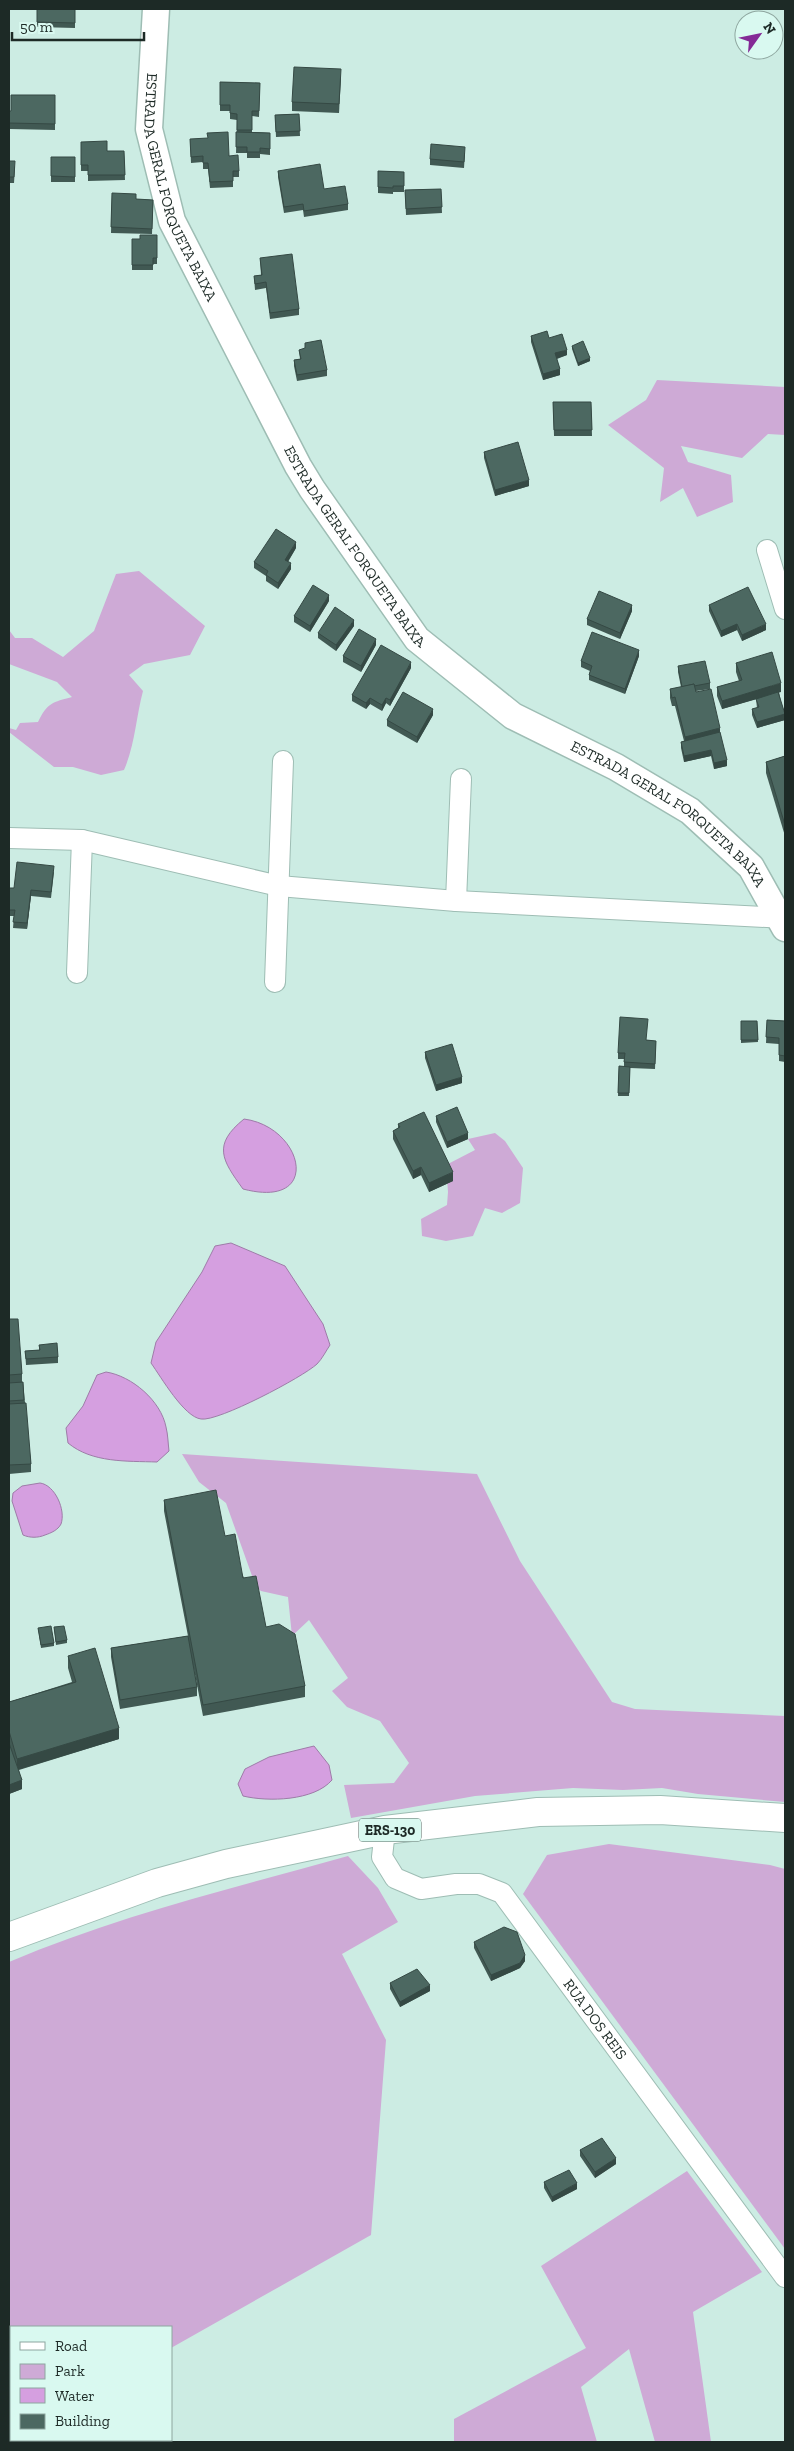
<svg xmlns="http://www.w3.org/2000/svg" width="794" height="2451" font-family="'Zilla Slab',serif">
  <rect width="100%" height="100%" fill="#ccece3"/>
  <g fill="#ceaad6">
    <path d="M657 380 785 387V435L768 434 742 458 681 446 688 462 731 475 733 502 697 517 683 488 660 502 664 468 608 425 646 400Z"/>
    <path d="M139 571 205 626 190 655 144 664 129 675 143 691C136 717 135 745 124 770L101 775 73 767H54L9 732V728L16 730 20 723 38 722C47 703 53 702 72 697L57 682 9 664V630L15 638H32L63 657 94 631 116 574Z"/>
    <path d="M495 1133 505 1141 523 1168 520 1203 502 1213 485 1208 473 1236 446 1241 422 1236 421 1219 447 1205 448 1192 446 1165 475 1150 468 1139Z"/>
    <path d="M182 1454 477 1474 520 1561 612 1702 635 1709 785 1716V1802L698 1794 662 1788 623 1790 573 1788 475 1796 351 1818 344 1785 394 1783 409 1763 380 1721 347 1707 332 1691 348 1678 309 1620 292 1636 288 1597 261 1591 256 1587 226 1503 199 1482Z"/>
    <path d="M609 1844 770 1865 785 1869V2249L523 1894 547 1855Z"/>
    <path d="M348 1856 378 1888 398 1922 342 1954 386 2040 371 2235 171 2348V2327H11V2438L9 2440V1962C117 1916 234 1888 348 1856Z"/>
    <path d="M687 2171 762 2272 693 2312 711 2442H655L629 2349 581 2387 597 2442H454V2419L586 2348 541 2266Z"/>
  </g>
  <g fill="#d59fe0" stroke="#9e7ca8">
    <path d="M244 1119C304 1127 323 1210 243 1189 222 1160 212 1145 244 1119Z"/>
    <path d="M231 1243 285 1266 323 1324 330 1345C326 1351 322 1359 317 1364 303 1377 218 1422 201 1419 184 1417 161 1377 151 1363L156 1342 202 1272 215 1246Z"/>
    <path d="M106 1372C132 1376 161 1401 166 1427 168 1435 168 1443 169 1451L157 1462C127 1461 92 1463 68 1443L66 1428 83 1406 97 1375Z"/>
    <path d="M40 1483C55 1485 66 1510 61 1524 58 1530 51 1533 45 1535 38 1538 30 1538 23 1535L12 1501 13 1493 22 1486Z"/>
    <path d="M314 1746 329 1765 332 1780C314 1801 268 1802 243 1796L238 1784 245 1769 269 1757Z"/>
  </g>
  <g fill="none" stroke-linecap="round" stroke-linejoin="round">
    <defs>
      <g id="minor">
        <path d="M767 550 785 609"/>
        <path d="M9 838 82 840 279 886 456 901 785 918"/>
        <path d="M456 901 461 779"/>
        <path d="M77 973 82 840"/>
        <path d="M275 982 283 761"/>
        <path id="s1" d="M385 1830 382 1857 395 1878 421 1889 456 1884H479L502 1893 785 2277"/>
      </g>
      <g id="tertiary">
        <path id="s2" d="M156 9 149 129 172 221 298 466 312 489 417 639 513 716 616 767 690 811 751 867 785 928"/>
      </g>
      <path id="primary" d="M9 1937 157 1883 226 1864 385 1830 538 1812 660 1810 785 1818"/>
    </defs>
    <use href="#minor" stroke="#9ebdb4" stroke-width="22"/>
    <use href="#tertiary" stroke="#9ebdb4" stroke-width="29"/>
    <use href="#primary" stroke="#9ebdb4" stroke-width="30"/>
    <use href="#minor" stroke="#fff" stroke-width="20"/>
    <use href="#tertiary" stroke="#fff" stroke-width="26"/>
    <use href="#primary" stroke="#fff" stroke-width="28"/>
  </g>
  <g fill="#415953">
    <path d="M37 9H75V28L37 27Z"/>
    <path d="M341 78 339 113 292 111V102Z"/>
    <path d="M220 82 260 83 259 117 252 116V132L270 133V155L260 154V158H247V153H236L237 120 230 119V111H220Z"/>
    <path d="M55 95V130L9 129V111H11Z"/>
    <path d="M299 114 300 136 276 137 275 115Z"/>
    <path d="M190 139 229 156 239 171V177H233V187L210 188 208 169H203V162L191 163Z"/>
    <path d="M81 142 107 151H124L125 180 88 181V171H81Z"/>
    <path d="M465 153 464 168 430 165V159Z"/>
    <rect x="51" y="157" width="24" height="25"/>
    <path d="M9 161 15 167 14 183H9Z"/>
    <path d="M278 171 324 189 348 204V210L304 217 303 210 284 213 278 177Z"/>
    <path d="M378 171 404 172V192H393V194L378 193Z"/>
    <path d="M441 189 442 213 406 215 405 190Z"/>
    <path d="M112 193 136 199 153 200 152 234 111 233Z"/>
    <path d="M132 239 157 258V264H153V270H132Z"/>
    <path d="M260 258 299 309V315L270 319 266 288 255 290 254 276 261 275Z"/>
    <path d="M531 336 549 338 567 355 557 359 560 375 543 380 531 342Z"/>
    <path d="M305 343 327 370V376L297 381 294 366V360L300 359 299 350 305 349Z"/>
    <path d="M572 346 590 361 578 366 572 349Z"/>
    <path d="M553 402H591L592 436H554Z"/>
    <path d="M484 452 529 486 495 496 484 458Z"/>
    <path d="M296 548 288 562 291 569 278 589 266 581V576L254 568V562Z"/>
    <path d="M329 601 310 632 294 622V616Z"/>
    <path d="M709 605 766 630 742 641 737 630 721 637 709 611Z"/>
    <path d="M632 611 620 639 587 625V619Z"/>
    <path d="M354 626 336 651 318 638V633Z"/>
    <path d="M376 645 361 672 343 662V656Z"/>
    <path d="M639 656 625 694 589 680V675L590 671 581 667V661Z"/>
    <path d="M736 663 781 692H779L785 720 757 728 752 715V709L757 708 756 699 722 709 717 696V687L739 681 736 672Z"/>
    <path d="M678 666 710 683V689L696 691 720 733 727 766 714 769 711 756 684 762 681 748V742L684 741 675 706H672L670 698V689L681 687 678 672Z"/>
    <path d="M411 668 390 706 386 703 382 711 370 704 366 709 352 701V695Z"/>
    <path d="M433 715 417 743 387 726V720Z"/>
    <path d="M785 756V836L766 773V762Z"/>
    <path d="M54 872 51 898 31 896 27 929 13 928 14 916H9V888H14Z"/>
    <path d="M767 1020 785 1021V1062L779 1061V1044L766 1043Z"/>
    <path d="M741 1021H757L758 1042 741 1043Z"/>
    <path d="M647 1040 656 1041 655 1069 630 1068 629 1096H618L619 1066 624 1067V1059H618V1053Z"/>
    <path d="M425 1052 462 1083 436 1091 425 1058Z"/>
    <path d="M436 1116 468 1139 447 1148 436 1122Z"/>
    <path d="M398 1124 453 1181 429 1192 421 1175 413 1179 393 1139V1131L398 1128Z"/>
    <path d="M9 1319 22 1374V1382H23L31 1464V1472L9 1474Z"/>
    <path d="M39 1345 58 1357V1363L26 1365 25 1351 39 1350Z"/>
    <path d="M164 1500 225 1536 266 1627 305 1686V1697L203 1716 193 1664 197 1687V1696L120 1709 111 1657V1648L188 1636 164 1511Z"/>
    <path d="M54 1627 67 1640V1643L56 1645Z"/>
    <path d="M38 1628 54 1643V1646L41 1648Z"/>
    <path d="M68 1656 119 1739 19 1770 22 1789 9 1794V1702L72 1682 68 1668Z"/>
    <path d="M474 1942 525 1961 520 1968 491 1981 474 1948Z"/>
    <path d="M390 1983 430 1991 400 2007 390 1989Z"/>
    <path d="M580 2150 616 2164 595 2178 580 2156Z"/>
    <path d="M544 2182 577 2189 552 2202 544 2188Z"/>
  </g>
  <g fill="#354944">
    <path d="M567 350V355L555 359V353Z"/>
    <path d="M590 358V361L578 366V363Z"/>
    <path d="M560 369V375L543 380V374Z"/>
    <path d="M529 480V486L495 496V490Z"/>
    <path d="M296 542V548L285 566V560Z"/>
    <path d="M291 563V569L278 589V583Z"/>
    <path d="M329 595V601L310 632V626Z"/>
    <path d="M632 605V611L620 639V633Z"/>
    <path d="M354 620V626L336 651V645Z"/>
    <path d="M737 624V630L721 637V631Z"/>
    <path d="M766 624V630L742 641V635Z"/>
    <path d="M376 639V645L361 672V666Z"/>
    <path d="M639 650V656L625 694V689Z"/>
    <path d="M411 662V668L390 706V700Z"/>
    <path d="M781 683V692L722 709V701Z"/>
    <path d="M370 698V704L366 709V703Z"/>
    <path d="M386 698V703L382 711V705Z"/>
    <path d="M433 709V715L417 743V737Z"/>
    <path d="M785 714V720L757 728V722Z"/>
    <path d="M720 728V737L685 745V737Z"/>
    <path d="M711 750V756L684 762V756Z"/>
    <path d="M727 760V766L714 769V763Z"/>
    <path d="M31 890V896L27 929V923Z"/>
    <path d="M462 1077V1083L436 1091V1085Z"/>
    <path d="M468 1133V1139L447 1148V1142Z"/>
    <path d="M421 1167V1175L413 1179V1171Z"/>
    <path d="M453 1172V1181L429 1192V1183Z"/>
    <path d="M119 1728V1739L17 1770V1759Z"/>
    <path d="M22 1780V1789L9 1794V1785Z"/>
    <path d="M525 1955V1961L520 1968 491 1981V1975Z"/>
    <path d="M430 1985V1991L400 2007V2002Z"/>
    <path d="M616 2158V2164L595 2178V2172Z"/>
    <path d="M577 2183V2189L552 2202V2197Z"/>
  </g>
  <g fill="#4c6861" stroke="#354944">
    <path d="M37 9H75V23L37 22Z"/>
    <path d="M294 67 341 69 339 104 292 102Z"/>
    <path d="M220 82 260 83 259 111H252V130H237V114L230 113V105H220Z"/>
    <path d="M11 95H55V124L9 123V111H11Z"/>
    <path d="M299 114 300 131 276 132 275 115Z"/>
    <path d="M228 132 229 156 238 155 239 171H233V181L210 182 208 163H203V156L191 157 190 139 208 138 207 133Z"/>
    <path d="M236 132 270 133V149L260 148V152H247V147H236Z"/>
    <path d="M107 141V151H124L125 175H88V165H81V142Z"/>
    <path d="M431 144 465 147 464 162 430 159Z"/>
    <path d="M51 157H75V177L51 176Z"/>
    <path d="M9 161H15L14 177H9Z"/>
    <path d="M320 164 324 189 345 186 348 204 304 211 303 204 284 207 278 171Z"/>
    <path d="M378 171 404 172V186H393V188L378 187Z"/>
    <path d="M441 189 442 207 406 209 405 190Z"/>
    <path d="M112 193 136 194V199L153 200 152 229 111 227Z"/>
    <path d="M140 235H157V258H153V265H132V239H140Z"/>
    <path d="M292 254 299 309 270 313 266 282 255 284 254 276 262 275 260 258Z"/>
    <path d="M547 331 549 338 562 334 567 350 555 353 560 369 543 374 531 336Z"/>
    <path d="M321 340 327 370 297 375 294 360 301 359 299 350 305 348V343Z"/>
    <path d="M583 341 590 358 578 363 572 346Z"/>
    <path d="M553 402H591L592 430H554Z"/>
    <path d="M518 442 529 480 495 490 484 452Z"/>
    <path d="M276 529 296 542 285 560 291 563 278 583 266 575 268 571 254 562Z"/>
    <path d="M313 585 329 595 310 626 294 616Z"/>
    <path d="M748 587 766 624 742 635 737 624 721 631 709 605Z"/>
    <path d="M599 591 632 605 620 633 587 619Z"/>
    <path d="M335 607 354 620 336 645 318 633Z"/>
    <path d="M359 629 376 639 361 666 343 656Z"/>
    <path d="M592 632 639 650 625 689 589 675 592 666 581 661Z"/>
    <path d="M381 645 411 662 390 700 386 698 382 705 370 698 366 703 352 695Z"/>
    <path d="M772 652 781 683 722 701 717 687 742 680 736 663Z"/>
    <path d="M705 661 710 683 694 686V684L682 687 678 666Z"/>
    <path d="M694 684 696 692 711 689 720 728 685 737 675 697 672 698 670 689Z"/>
    <path d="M403 692 433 709 417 737 387 720Z"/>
    <path d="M778 692 785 714 757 722 752 709 759 707 756 699Z"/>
    <path d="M720 732 727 760 714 763 711 750 684 756 681 742Z"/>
    <path d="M785 756V825L766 762Z"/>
    <path d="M17 862 54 866 51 892 31 890 27 923 13 922 15 910H9V888H14Z"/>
    <path d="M620 1017 648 1019 646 1040 656 1041 655 1064 624 1062 625 1053H618Z"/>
    <path d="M767 1020 785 1021V1056L779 1055V1038L766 1037Z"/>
    <path d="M741 1021H757L758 1040H741Z"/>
    <path d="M452 1044 462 1077 436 1085 425 1052Z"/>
    <path d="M619 1066 630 1067 629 1093H618Z"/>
    <path d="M457 1107 468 1133 447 1142 436 1116Z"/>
    <path d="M424 1112 453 1172 429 1183 421 1167 413 1171 393 1131 400 1127 398 1124Z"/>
    <path d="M9 1319H18L22 1374 9 1375Z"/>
    <path d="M57 1343 58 1357 26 1359 25 1351 40 1350 39 1345Z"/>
    <path d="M23 1382 24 1400 9 1401V1383Z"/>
    <path d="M26 1403 31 1464 9 1465V1404Z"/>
    <path d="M216 1490 225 1536 235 1534 243 1578 256 1576 266 1627 279 1624 295 1634 305 1686 203 1705 164 1500Z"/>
    <path d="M51 1626 54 1643 41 1645 38 1628Z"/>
    <path d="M64 1626 67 1640 56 1642 54 1627Z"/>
    <path d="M188 1636 197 1687 120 1700 111 1648Z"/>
    <path d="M95 1648 119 1728 17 1759 9 1731V1702L76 1682 68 1656Z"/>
    <path d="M9 1743 22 1780 9 1785Z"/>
    <path d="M504 1927 517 1932 525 1955 520 1963 491 1975 474 1942Z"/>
    <path d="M417 1969 430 1985 400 2002 390 1983Z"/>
    <path d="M602 2138 616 2158 595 2172 580 2150Z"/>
    <path d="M569 2170 577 2183 552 2197 544 2182Z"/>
  </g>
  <g text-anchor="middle" stroke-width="5" stroke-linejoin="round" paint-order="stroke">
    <rect fill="#d9f9f0" stroke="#556863" stroke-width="1" x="359" y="1818.5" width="62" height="23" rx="4"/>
    <g font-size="14" font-weight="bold" fill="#1d2a26">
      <text x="390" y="1835">ERS-130</text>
    </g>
    <g font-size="15" fill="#1d2a26" stroke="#d9f9f0">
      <text dy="5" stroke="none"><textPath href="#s2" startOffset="184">ESTRADA GERAL FORQUETA BAIXA</textPath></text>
      <text dy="5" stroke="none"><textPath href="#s2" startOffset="589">ESTRADA GERAL FORQUETA BAIXA</textPath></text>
      <text dy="5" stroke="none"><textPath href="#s2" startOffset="1009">ESTRADA GERAL FORQUETA BAIXA</textPath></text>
      <text dy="5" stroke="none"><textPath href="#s1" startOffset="320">RUA DOS REIS</textPath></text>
    </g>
  </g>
  <rect width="794" height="2451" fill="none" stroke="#1d2a26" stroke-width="20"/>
  <rect x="10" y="2326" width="162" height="115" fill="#d9f9f0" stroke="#8ea69f"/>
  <rect x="20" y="2342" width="25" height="8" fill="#ffffff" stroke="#8ea69f"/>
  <text x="55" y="2351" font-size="15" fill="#1d2a26">Road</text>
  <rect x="20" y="2364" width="25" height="15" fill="#ceaad6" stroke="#8ea69f"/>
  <text x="55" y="2376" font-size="15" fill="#1d2a26">Park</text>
  <rect x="20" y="2388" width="25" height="15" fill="#d59fe0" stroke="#8ea69f"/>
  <text x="55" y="2401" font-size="15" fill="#1d2a26">Water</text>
  <rect x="20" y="2414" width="25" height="15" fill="#4c6861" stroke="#8ea69f"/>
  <text x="55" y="2426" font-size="15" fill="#1d2a26">Building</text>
  <g transform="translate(759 35) rotate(57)"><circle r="24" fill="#d9f9f0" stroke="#8ea69f"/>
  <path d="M0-4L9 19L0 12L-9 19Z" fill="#842a96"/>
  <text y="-8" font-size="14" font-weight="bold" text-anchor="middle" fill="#1d2a26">N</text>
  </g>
  <path d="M12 32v8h132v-8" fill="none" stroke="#1d2a26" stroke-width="2.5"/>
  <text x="20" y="32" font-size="15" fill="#1d2a26" stroke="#d9f9f0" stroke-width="4" paint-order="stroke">50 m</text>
</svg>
